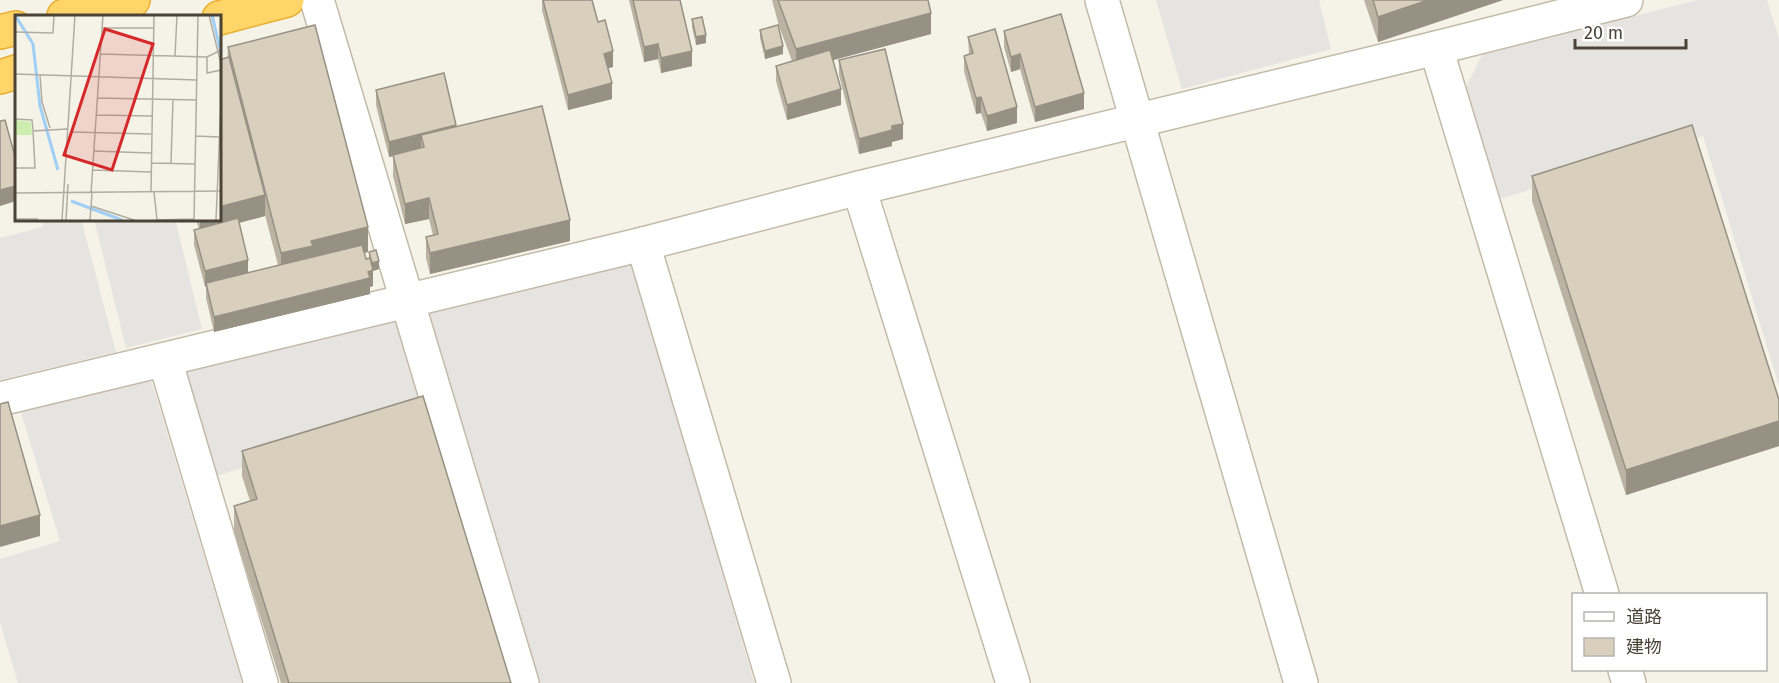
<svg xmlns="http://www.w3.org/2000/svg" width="1779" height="683" font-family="'Fira Sans','Noto Sans JP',sans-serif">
  <rect width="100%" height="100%" fill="#f5f2e8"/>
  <g fill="#e6e4e0">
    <path d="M1156 0H1319L1331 49 1182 89Z"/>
    <path d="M1697 0H1767L1779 39V386L1703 136 1497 200 1464 91 1482 55Z"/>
    <path d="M41 219H81L116 352 0 380V238L43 227Z"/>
    <path d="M94 219H175L202 329 126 348Z"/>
    <path d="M633 259 754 683H538L422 312Z"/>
    <path d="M394 316 423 413 216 476 182 371Z"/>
    <path d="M149 373 242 683H18L0 622V559L60 541 21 412Z"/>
  </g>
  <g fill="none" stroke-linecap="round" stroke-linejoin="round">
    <defs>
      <g id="minor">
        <path d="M317 0 522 683"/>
        <path d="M1102 0 1301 683"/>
        <path d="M1436 48 1602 594"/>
        <path d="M859 188 1013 683"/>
        <path d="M643 244 774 683"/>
        <path d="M165 360 261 683"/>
        <path d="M0 399 643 244 859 188 1436 48 1626 0"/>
        <path d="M1625 670 1629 683"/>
      </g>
      <g id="highway">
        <path d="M64 16 133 0"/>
        <path d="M219 18 287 0"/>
        <path d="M0 32 16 28"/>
        <path d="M0 77 16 72"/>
      </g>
    </defs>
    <use href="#minor" stroke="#c2bbaa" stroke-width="36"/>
    <use href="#highway" stroke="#eaae2e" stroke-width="36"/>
    <use href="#minor" stroke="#fff" stroke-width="33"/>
    <use href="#highway" stroke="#ffd56a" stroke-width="33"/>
  </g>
  <g fill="#bab2a3" fill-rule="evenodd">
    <path d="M542 0H592L598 22 613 67 608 68 612 99 568 110 542 10Z"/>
    <path d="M629 0H680L692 66 661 73 658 59 644 62Z"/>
    <path d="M772 0H928L931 34 833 60 841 105 787 120 776 81V66L792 61 779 26Z"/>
    <path d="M1364 0H1503L1378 42Z"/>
    <path d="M692 19 706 43 696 45 692 27Z"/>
    <path d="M760 30 783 54 765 59 760 38Z"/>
    <path d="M1004 31 1084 109 1035 122 1020 69 1011 72 1004 47Z"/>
    <path d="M968 37 1017 123 987 131 981 113 976 114 964 71V56L969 54Z"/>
    <path d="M228 47 368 252 364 253 366 259 369 258V252L379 269 373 271V286L370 287V294L214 332 206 298V286L205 287 194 245V230L199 229 196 219H219ZM265 215 278 265 248 273 239 223 265 216Z"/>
    <path d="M839 60 903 139 892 142V146L859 154 839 75Z"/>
    <path d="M376 90 456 127 570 241 430 274 426 258V237L433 235 429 219 405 224 393 176V156L389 157 376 105Z"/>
    <path d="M1532 176 1779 400V446L1626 495 1532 201Z"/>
    <path d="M242 451 511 683H281L234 531V506L250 501 242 476Z"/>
  </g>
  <g fill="#979184">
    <path d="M1428 0H1503L1378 42V17Z"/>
    <path d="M931 13V34L796 70V49Z"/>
    <path d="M706 35V43L696 45V37Z"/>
    <path d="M658 44V59L644 62V47Z"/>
    <path d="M783 46V54L765 59V51Z"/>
    <path d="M613 51V67L604 69V54Z"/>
    <path d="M692 51V66L661 73V58Z"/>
    <path d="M1020 54V69L1011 72V57Z"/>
    <path d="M612 83V99L568 110V95Z"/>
    <path d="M841 89V105L787 120V105Z"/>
    <path d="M1084 93V109L1035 122V107Z"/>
    <path d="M981 97V113L976 114V98Z"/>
    <path d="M1017 107V123L987 131V116Z"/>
    <path d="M903 124V139L892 142V146L859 154V139L892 126Z"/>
    <path d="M456 125V140L421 135V149L389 157V142Z"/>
    <path d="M16 186V201L0 206V190Z"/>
    <path d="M265 195V216L200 233V219H219V207Z"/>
    <path d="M429 198V219L405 224V204Z"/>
    <path d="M570 220V241L430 274V253Z"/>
    <path d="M368 227V252L313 266 281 278V253L311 241Z"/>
    <path d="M248 260V276L206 283V286L205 287V271Z"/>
    <path d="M379 261V269L373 271V286L370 287V294L214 332V317L368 272 372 263Z"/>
    <path d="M1779 421V446L1626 495V470Z"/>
    <path d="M40 515V536L0 547V526Z"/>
  </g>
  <g fill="#d8cfbd" stroke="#979184" stroke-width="1.5">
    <path d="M543 0H592L598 22 605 20 613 51 604 54 612 83 568 95Z"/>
    <path d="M633 0H680L692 51 661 58 658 44 644 47Z"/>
    <path d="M778 0H928L931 13 796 49Z"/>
    <path d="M1373 0H1428L1378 17Z"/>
    <path d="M1061 14 1084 93 1035 107 1020 54 1011 57 1004 31Z"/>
    <path d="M702 17 706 35 696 37 692 19Z"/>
    <path d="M315 25 368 227 311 241 313 246 281 253 228 47Z"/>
    <path d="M778 25 783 46 765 51 760 30Z"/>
    <path d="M995 29 1017 107 987 116 981 97 976 98 964 56 973 53 968 37Z"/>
    <path d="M885 49 903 124 892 126V130L859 139 839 60Z"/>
    <path d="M830 50 841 89 787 105 776 66Z"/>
    <path d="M229 57 265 195 219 207V60Z"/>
    <path d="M444 73 456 125 389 142 376 90Z"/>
    <path d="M542 106 570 220 430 253 426 237 438 234 429 198 405 204 393 155 424 147 421 135Z"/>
    <path d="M5 120 16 160V186L0 190V121Z"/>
    <path d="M1692 125 1779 400V421L1626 470 1532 176Z"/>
    <path d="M238 218 248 260 205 271 194 230Z"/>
    <path d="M362 245 366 259 370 258 373 270 368 272 370 278 214 317 206 283Z"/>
    <path d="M376 250 379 261 372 263 369 252Z"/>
    <path d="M423 396 511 683H289L234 506 257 499 242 451Z"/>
    <path d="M8 402 40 515 0 526V404Z"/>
  </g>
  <g transform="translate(15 15)">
    <rect width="206" height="206" fill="#f5f2e8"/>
    <path d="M0 105 16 107 17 120H0Z" fill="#cdedae"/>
    <path fill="none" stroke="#a0cff6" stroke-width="3" d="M0 0 18 29 25 91 43 155M197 0 206 38M56 186 107 205"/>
    <path fill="none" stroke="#b1aca1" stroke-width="1.5" d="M194 0 206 49M87 13H139M0 17 38 18 39 0M85 39 192 42 206 35M160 41 162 0M192 42V58L206 55M0 59 182 65M25 60 27 87 35 113M82 83 182 85M81 100 137 101M0 104 17 105 18 115M56 117 136 119M181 121 204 122M78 136 136 138M137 148 180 149M156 148 158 84M0 153H20L18 116 52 114M77 155 136 157M136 177 139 0M139 177 142 205M0 178 206 176M76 178 88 0M76 191 119 205M0 204H23M47 205 60 0M51 205 53 169M75 205 77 178M142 205 179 204M179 205 183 0M201 205 206 86"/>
    <path fill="#d62828" fill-opacity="0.15" stroke="#d62828" stroke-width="3" d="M90 14 138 29 97 155 49 140Z"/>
    <rect width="206" height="206" fill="none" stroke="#4a4336" stroke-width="3"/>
  </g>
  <rect x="1572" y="593" width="195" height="78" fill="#ffffff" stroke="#b7b4af" stroke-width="1.5"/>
  <rect x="1584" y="612" width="30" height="9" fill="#ffffff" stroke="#b7b4af" stroke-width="1.5"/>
  <text x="1626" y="623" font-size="18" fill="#4a4336">道路</text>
  <rect x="1584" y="638" width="30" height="18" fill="#d8cfbd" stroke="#b7b4af" stroke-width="1.5"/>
  <text x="1626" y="653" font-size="18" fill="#4a4336">建物</text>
  <path d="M1575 39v9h111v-9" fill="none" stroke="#4a4336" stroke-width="3"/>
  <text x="1584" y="39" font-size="18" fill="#4a4336" stroke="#ffffff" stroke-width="4.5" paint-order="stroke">20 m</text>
</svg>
